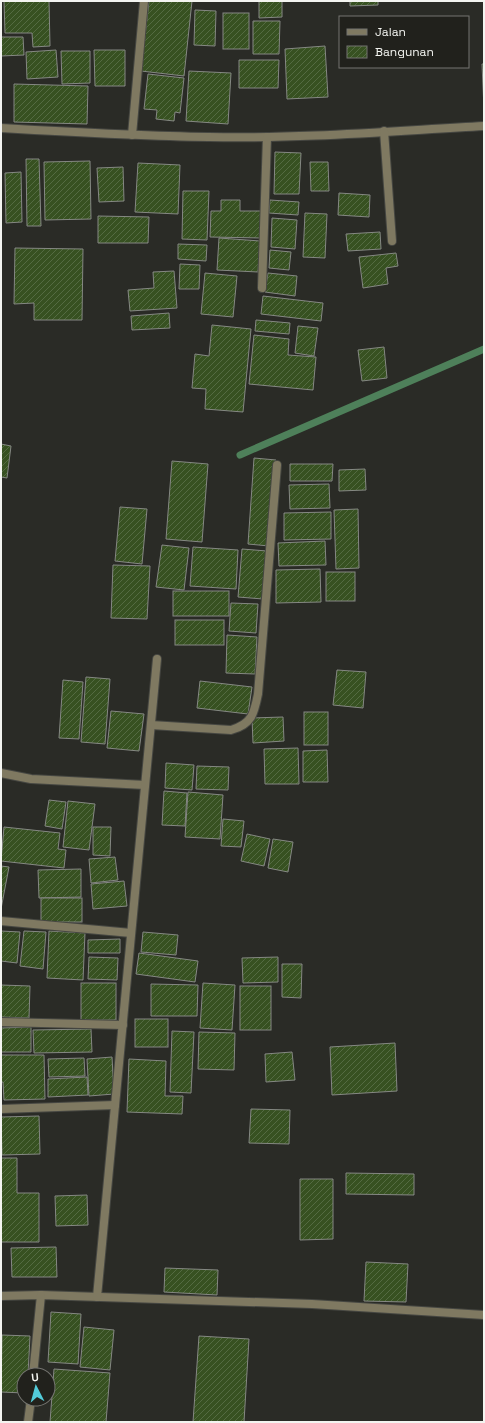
<svg xmlns="http://www.w3.org/2000/svg" width="485" height="1423" font-family="'Space Grotesk',sans-serif">
  <defs>
    <pattern id="building-hatch" width="6" height="6" patternUnits="userSpaceOnUse"><rect width="6" height="6" fill="#375121"/><path d="M-1 1l2-2M0 6l6-6M5 7l2-2" fill="none" stroke="#546b42"/></pattern>
  </defs>
  <rect width="100%" height="100%" fill="#2a2b26"/>
  <g fill="none" stroke-linecap="round" stroke-linejoin="round">
    <path stroke="#4e805a" stroke-width="7" d="M240 455 484 349"/>
  </g>
  <g fill="url(#building-hatch)" stroke="#858883">
    <path d="M4 1H49L50 46 33 47 32 33H5Z"/>
    <path d="M149 1H192L184 76 141 71Z"/>
    <path d="M259 1H282V17L259 18Z"/>
    <path d="M350 1H378V5L350 6Z"/>
    <path d="M195 10 216 11 215 46 194 45Z"/>
    <rect x="223" y="13" width="26" height="36"/>
    <path d="M253 21H280L279 54H253Z"/>
    <path d="M1 37H23L24 55 1 56Z"/>
    <path d="M325 46 328 97 287 99 285 49Z"/>
    <path d="M56 50 58 77 27 79 26 52Z"/>
    <path d="M94 50H125V86H95Z"/>
    <path d="M61 51H90V83L62 84Z"/>
    <path d="M239 60H279L278 88H239Z"/>
    <path d="M482 64H484V109Z"/>
    <path d="M189 71 231 73 228 124 186 121Z"/>
    <path d="M148 74 184 78 180 113 175 112 174 121 156 119 157 110 144 109Z"/>
    <path d="M14 84 88 86 87 124 14 122Z"/>
    <path d="M275 152 301 153 299 194H274Z"/>
    <path d="M26 159H39L41 226H27Z"/>
    <path d="M90 161 91 219 45 220 44 162Z"/>
    <path d="M310 162H328L329 191H311Z"/>
    <path d="M138 163 180 165 178 214 135 212Z"/>
    <path d="M123 167 124 201 99 202 97 168Z"/>
    <path d="M21 172 22 222 6 223 5 173Z"/>
    <path d="M183 191H209L207 240 182 239Z"/>
    <path d="M339 193 370 195 369 217 338 215Z"/>
    <path d="M221 200H240V211H261V238L210 237 211 211H221Z"/>
    <path d="M270 200 299 202 298 215 269 213Z"/>
    <path d="M305 213 327 214 325 258 303 257Z"/>
    <path d="M98 216 149 217 148 243H98Z"/>
    <path d="M272 218 297 220 295 249 271 247Z"/>
    <path d="M380 232 381 249 348 251 346 234Z"/>
    <path d="M219 238 260 241 258 272 217 270Z"/>
    <path d="M178 244 207 245 206 261 178 259Z"/>
    <path d="M15 248 83 249 82 320H34V303L14 304Z"/>
    <path d="M270 250 291 252 289 270 269 268Z"/>
    <path d="M396 253 398 266 386 268 388 284 363 288 359 257Z"/>
    <path d="M180 264 200 265 199 289H179Z"/>
    <path d="M174 271 177 308 130 311 128 290 154 288 153 272Z"/>
    <path d="M205 273 237 276 233 317 201 314Z"/>
    <path d="M268 273 297 276 295 296 265 292Z"/>
    <path d="M263 296 323 303 321 321 261 314Z"/>
    <path d="M169 313 170 328 132 330 131 316Z"/>
    <path d="M256 320 290 323 289 334 255 331Z"/>
    <path d="M212 325 251 329 243 412 205 409 206 389 192 388 195 354 209 356Z"/>
    <path d="M298 326 318 328 314 356 295 353Z"/>
    <path d="M254 335 289 339 288 355 316 357 313 390 249 384Z"/>
    <path d="M384 347 387 378 362 381 358 350Z"/>
    <path d="M1 444 11 446 7 478 1 477Z"/>
    <path d="M254 458 276 460 269 546 248 544Z"/>
    <path d="M172 461 208 464 202 542 166 539Z"/>
    <path d="M290 464H333L332 481H290Z"/>
    <path d="M365 469 366 490 339 491V470Z"/>
    <path d="M329 484 330 508 290 509 289 485Z"/>
    <path d="M120 507 147 509 142 564 115 561Z"/>
    <path d="M358 509 359 568 336 569 334 510Z"/>
    <path d="M331 512V539L284 540V513Z"/>
    <path d="M325 541 326 565 279 566 278 543Z"/>
    <path d="M162 545 189 548 184 590 156 587Z"/>
    <path d="M193 547 238 550 236 589 190 586Z"/>
    <path d="M242 549 267 551 263 599 238 597Z"/>
    <path d="M113 565 150 566 147 619 111 618Z"/>
    <path d="M320 569 321 602 276 603V570Z"/>
    <rect x="326" y="572" width="29" height="29"/>
    <rect x="173" y="591" width="56" height="25"/>
    <path d="M231 603 258 604 256 633 229 631Z"/>
    <rect x="175" y="620" width="49" height="25"/>
    <path d="M227 635 257 637 255 674 226 673Z"/>
    <path d="M337 670 366 672 363 708 333 705Z"/>
    <path d="M86 677 110 679 105 744 81 742Z"/>
    <path d="M63 680 83 682 79 739 59 738Z"/>
    <path d="M200 681 252 687 248 714 197 708Z"/>
    <path d="M111 711 144 714 139 751 107 748Z"/>
    <rect x="304" y="712" width="24" height="33"/>
    <path d="M283 717 284 741 253 743 252 718Z"/>
    <path d="M298 748 299 784H265L264 749Z"/>
    <path d="M327 750 328 782H303V751Z"/>
    <path d="M166 763 194 765 192 790 165 788Z"/>
    <path d="M197 766 229 767 228 790 196 789Z"/>
    <path d="M164 791 187 793 185 826 162 825Z"/>
    <path d="M188 792 223 795 220 839 185 837Z"/>
    <path d="M49 800 66 802 62 829 45 826Z"/>
    <path d="M68 801 95 804 89 850 63 847Z"/>
    <path d="M223 819 244 821 241 847 221 846Z"/>
    <path d="M4 827 60 833 58 849 66 850 64 868 1 861Z"/>
    <path d="M93 827H111L110 856 93 855Z"/>
    <path d="M247 834 270 839 264 866 241 861Z"/>
    <path d="M273 839 293 842 288 872 268 868Z"/>
    <path d="M115 857 118 880 91 883 89 859Z"/>
    <path d="M1 866 9 867 1 909Z"/>
    <path d="M81 869V897L39 898 38 870Z"/>
    <path d="M124 881 127 906 93 909 91 884Z"/>
    <rect x="41" y="898" width="41" height="24"/>
    <path d="M1 931 20 932 17 963 1 961Z"/>
    <path d="M24 931 46 932 43 969 20 966Z"/>
    <path d="M49 931 85 933 83 980 47 978Z"/>
    <path d="M143 932 178 935 176 955 141 952Z"/>
    <path d="M120 939V953H88V940Z"/>
    <path d="M139 953 198 961 195 982 136 974Z"/>
    <path d="M89 957 118 958 117 980 88 979Z"/>
    <path d="M278 957V982L243 983 242 958Z"/>
    <path d="M282 964H302L301 998 282 997Z"/>
    <rect x="81" y="983" width="35" height="37"/>
    <path d="M203 983 235 985 232 1030 200 1028Z"/>
    <path d="M151 984 198 985 197 1016H151Z"/>
    <path d="M1 985 30 986 29 1018 1 1017Z"/>
    <rect x="240" y="986" width="31" height="44"/>
    <rect x="135" y="1019" width="33" height="28"/>
    <path d="M31 1027V1052H1V1028Z"/>
    <path d="M91 1029 92 1052 34 1053 33 1030Z"/>
    <path d="M172 1031 194 1032 191 1093 170 1092Z"/>
    <path d="M199 1032 235 1033 234 1070 198 1069Z"/>
    <path d="M395 1043 397 1091 332 1095 330 1047Z"/>
    <path d="M292 1052 295 1080 266 1082 265 1054Z"/>
    <path d="M1 1055H44L45 1099 4 1100 3 1082H1Z"/>
    <path d="M112 1057 114 1094 89 1096 87 1059Z"/>
    <path d="M84 1058 85 1076 49 1077 48 1059Z"/>
    <path d="M129 1059 166 1061 165 1096H183L182 1114 127 1112Z"/>
    <path d="M87 1077 88 1095 48 1097V1079Z"/>
    <path d="M251 1109 290 1110 289 1144 249 1143Z"/>
    <path d="M39 1116 40 1154 2 1155 1 1117Z"/>
    <path d="M1 1158H17V1193H39V1242H1Z"/>
    <path d="M346 1173 414 1174V1195L346 1194Z"/>
    <path d="M300 1179H333V1239L300 1240Z"/>
    <path d="M87 1195 88 1225 56 1226 55 1196Z"/>
    <path d="M56 1247 57 1277H12L11 1248Z"/>
    <path d="M366 1262 408 1264 406 1302 364 1301Z"/>
    <path d="M165 1268 218 1270 217 1295 164 1292Z"/>
    <path d="M51 1312 81 1314 78 1364 48 1362Z"/>
    <path d="M84 1327 114 1330 110 1370 80 1367Z"/>
    <path d="M2 1335 30 1336 28 1375H24V1393L1 1392Z"/>
    <path d="M199 1336 249 1339 244 1422H193Z"/>
    <path d="M54 1369 110 1373 106 1422H50Z"/>
  </g>
  <g fill="none" stroke-linecap="round" stroke-linejoin="round">
    <defs>
      <g id="minor">
        <path d="M1 128C70 132 140 136 209 137 301 139 393 131 484 126"/>
        <path d="M384 131 392 241"/>
        <path d="M132 135 144 1"/>
        <path d="M262 288 267 137"/>
        <path d="M151 725 231 730C252 724 254 714 258 694L277 465"/>
        <path d="M1 773 31 779 145 785"/>
        <path d="M1 921 131 933"/>
        <path d="M1 1022 123 1025"/>
        <path d="M1 1109 115 1105"/>
        <path d="M1 1296 41 1295 312 1304 484 1315"/>
        <path d="M97 1297 157 659"/>
        <path d="M33 1375 41 1295"/>
        <path d="M28 1422 31 1399"/>
      </g>
    </defs>
    <use href="#minor" stroke="#464742" stroke-width="10"/>
    <use href="#minor" stroke="#7f7961" stroke-width="8"/>
  </g>
  <rect width="485" height="1423" fill="none" stroke="#f3f4f0" stroke-width="4"/>
  <rect x="339" y="16" width="130" height="52" fill="#21211c" stroke="#757571"/>
  <rect x="347" y="29" width="20" height="6" fill="#7f7961" stroke="#757571"/>
  <text x="375" y="36" font-size="12" fill="#f3f4f0">Jalan</text>
  <rect x="347" y="46" width="20" height="12" fill="url(#building-hatch)" stroke="#757571"/>
  <text x="375" y="56" font-size="12" fill="#f3f4f0">Bangunan</text>
  <g transform="translate(36 1387) rotate(354)"><circle r="19" fill="#21211c" stroke="#757571"/>
  <path d="M0-3L7 15L0 10L-7 15Z" fill="#52cbd9"/>
  <text y="-6" font-size="11" font-weight="bold" text-anchor="middle" fill="#f3f4f0">U</text>
  </g>
</svg>
